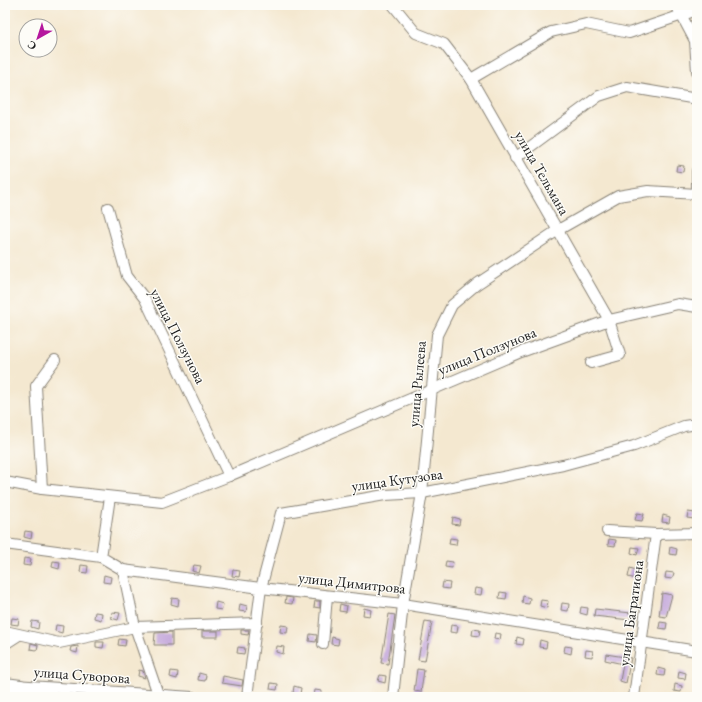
<svg xmlns="http://www.w3.org/2000/svg" width="702" height="702" font-family="'EB Garamond',serif">
  <rect width="100%" height="100%" fill="#fdfcf7"/>
  <filter id="ink" filterUnits="userSpaceOnUse"><feTurbulence type="fractalNoise" baseFrequency=".025" numOctaves="2"/><feDisplacementMap in="SourceGraphic" scale="8" xChannelSelector="R" yChannelSelector="G"/><feConvolveMatrix kernelMatrix="1 2 1 2 8 2 1 2 1" color-interpolation-filters="sRGB"/></filter>
  <filter id="wash" filterUnits="userSpaceOnUse"><feTurbulence type="fractalNoise" baseFrequency=".012" numOctaves="4" result="noise"/><feDisplacementMap in="SourceGraphic" scale="16" xChannelSelector="R" yChannelSelector="G"/><feGaussianBlur stdDeviation="0.9" result="paint"/><feColorMatrix in="noise" values="0 0 0 0 0 0 0 0 0 0 0 0 0 0 0 0 0 1.4 0 .05"/><feComposite in="paint" operator="in"/></filter>
  <g filter="url(#wash)">
    <rect width="100%" height="100%" fill="#f4e8d0"/>
    <g id="blocks">
      <g fill="#c4a8db">
        <path d="M677 165 684 166 683 172 676 171Z"/>
        <path d="M688 512 695 513 694 519 687 518Z"/>
        <path d="M637 513 644 514 642 521 635 520Z"/>
        <path d="M663 515 670 517 669 523 662 522Z"/>
        <path d="M453 517 460 519 459 525 452 524Z"/>
        <path d="M25 531 32 532 31 539 24 537Z"/>
        <path d="M450 538 457 539 456 545 449 544Z"/>
        <path d="M609 539 616 540 615 546 608 545Z"/>
        <path d="M632 547 639 548 637 555 631 553Z"/>
        <path d="M670 547 677 549 676 555 669 554Z"/>
        <path d="M24 558 31 559 30 566 23 565Z"/>
        <path d="M53 561 60 562 59 569 52 567Z"/>
        <path d="M446 561 453 562 452 568 445 567Z"/>
        <path d="M81 565 88 566 87 573 80 572Z"/>
        <path d="M194 565 201 566 199 573 192 571Z"/>
        <path d="M630 568 639 571 637 579 628 577Z"/>
        <path d="M233 570 240 571 239 577 232 576Z"/>
        <path d="M666 572 674 573 672 579 665 578Z"/>
        <path d="M104 575 111 577 110 583 103 582Z"/>
        <path d="M443 582 450 583 449 589 442 588Z"/>
        <path d="M475 588 482 589 481 595 474 594Z"/>
        <path d="M500 592 507 593 506 599 499 598Z"/>
        <path d="M662 593 672 595 666 617 659 616Z"/>
        <path d="M523 596 530 598 529 604 522 603Z"/>
        <path d="M286 597 293 598 292 604 285 603Z"/>
        <path d="M172 598 179 599 178 606 171 604Z"/>
        <path d="M541 600 548 601 547 608 540 606Z"/>
        <path d="M315 601H320V608L314 607Z"/>
        <path d="M216 602 223 604 222 610 215 609Z"/>
        <path d="M562 603 569 604 568 611 561 610Z"/>
        <path d="M240 604 247 606 246 612 239 611Z"/>
        <path d="M340 604 347 606 346 612 339 611Z"/>
        <path d="M581 607 588 608 587 615 580 613Z"/>
        <path d="M364 608 371 610 370 616 363 615Z"/>
        <path d="M595 609 631 613 630 620 594 616Z"/>
        <path d="M95 612 102 613 101 620 94 618Z"/>
        <path d="M112 612 120 613 118 620 111 618Z"/>
        <path d="M389 614 395 615 388 664 381 663Z"/>
        <path d="M12 618 19 619 18 625 11 624Z"/>
        <path d="M32 621 39 622 38 629 31 627Z"/>
        <path d="M425 621 432 622 425 661 418 660Z"/>
        <path d="M660 622 667 623 666 629 659 628Z"/>
        <path d="M56 625 63 626 62 633 55 631Z"/>
        <path d="M281 625 288 626 287 633 280 632Z"/>
        <path d="M451 625 458 626 457 633 450 632Z"/>
        <path d="M473 629 480 630 479 636 472 635Z"/>
        <path d="M241 630H249L248 635 241 634Z"/>
        <rect x="202" y="631" width="16" height="6"/>
        <path d="M172 632V645H154L155 633Z"/>
        <path d="M495 633 501 634 500 640 494 639Z"/>
        <path d="M310 634 317 635 316 642 309 641Z"/>
        <path d="M332 637 339 639 338 645 331 644Z"/>
        <path d="M517 637 524 639 523 645 516 644Z"/>
        <path d="M119 639 126 640 125 646 118 645Z"/>
        <path d="M540 640 547 642 546 648 539 647Z"/>
        <path d="M96 642H104L103 648 96 647Z"/>
        <path d="M31 643 38 645 37 650 30 649Z"/>
        <path d="M78 646 77 653 70 651 71 647Z"/>
        <path d="M277 646 284 647 283 654 276 652Z"/>
        <path d="M565 646 572 647 571 654 564 652Z"/>
        <path d="M238 647 245 648 244 654 237 653Z"/>
        <path d="M586 650 593 651 592 657 585 656Z"/>
        <path d="M606 654 631 658 626 683 620 681 623 664 605 660Z"/>
        <path d="M658 668 665 670 664 676 657 675Z"/>
        <path d="M417 669 424 670 421 692 414 691Z"/>
        <path d="M139 670 143 671 145 678 138 676Z"/>
        <path d="M171 671 178 672 177 679 170 677Z"/>
        <path d="M679 671 686 673 685 679 678 678Z"/>
        <path d="M199 673 206 675 205 681 198 680Z"/>
        <path d="M380 675 386 676 385 683 378 681Z"/>
        <path d="M223 676 243 680 242 686 222 683Z"/>
        <path d="M271 683 278 684 277 690 270 689Z"/>
        <path d="M675 684 682 686 681 692 674 691Z"/>
        <path d="M294 686 301 688 300 694 293 693Z"/>
        <path d="M315 690 322 691 321 697 314 696Z"/>
      </g>
    </g>
  </g>
  <g filter="url(#ink)">
    <use href="#blocks" fill-opacity="0" stroke="#888276" stroke-width="1"/>
    <g fill="none" stroke-linecap="round" stroke-linejoin="round">
      <defs>
        <g id="street">
          <path d="M393 5 416 33 444 44 471 79 609 320 620 355 591 363"/>
          <path d="M676 5 695 41 697 71"/>
          <path d="M471 79 551 32 586 24 629 33 697 10"/>
          <path d="M515 158 599 96 627 87 697 99"/>
          <path d="M697 194V171"/>
          <path d="M108 208 127 276 145 299 229 476"/>
          <path d="M5 482 42 489 162 502 229 476 521 352 609 320 678 304 697 307"/>
          <path d="M42 489 36 386 55 360"/>
          <path d="M607 531 656 534 697 533"/>
          <path d="M5 544 101 557 123 570 261 588 403 604 697 651"/>
          <path d="M101 557 110 497"/>
          <path d="M123 570 135 627 257 623"/>
          <path d="M5 631 59 643 135 627 159 697"/>
          <path d="M5 644 19 635"/>
          <path d="M323 644 327 596"/>
          <path d="M5 683 21 685"/>
          <path d="M13 697 15 685 192 697"/>
          <path d="M247 697 261 588 281 513 385 495 422 493 563 465 634 446 684 426 697 424"/>
          <path d="M393 697 403 604 422 493 437 335 452 305 477 284 558 230 618 196 648 191 697 194"/>
          <path d="M634 697 656 534"/>
        </g>
      </defs>
      <use href="#street" stroke="#888276" stroke-width="12"/>
      <use href="#street" stroke="#fff" stroke-width="10"/>
    </g>
  </g>
  <g text-anchor="middle" stroke-width="3" stroke-linejoin="round" paint-order="stroke">
    <g font-size="15" fill="#1c1c1c" stroke="#fdfcf7">
      <text transform="translate(542 173) rotate(60)" y="5">улица Тельмана</text>
      <text transform="translate(178 336) rotate(63)" y="5">улица Ползунова</text>
      <text transform="translate(487 351) rotate(-22)" y="5">улица Ползунова</text>
      <text transform="translate(417 384) rotate(-85)" y="5">улица Рылеева</text>
      <text transform="translate(397 480) rotate(-8)" y="5">улица Кутузова</text>
      <text transform="translate(352 583) rotate(6)" y="5">улица Димитрова</text>
      <text transform="translate(631 613) rotate(-82)" y="5">улица Багратиона</text>
      <text transform="translate(82 675) rotate(4)" y="5">улица Суворова</text>
    </g>
  </g>
  <rect width="702" height="702" fill="none" stroke="#fdfcf7" stroke-width="20"/>
  <g transform="translate(38 38) rotate(219)"><circle r="19" fill="#fdfcf7" stroke="#a3a29f"/>
  <path d="M0-3L7 15L0 10L-7 15Z" fill="#b5179e"/>
  <text y="-6" font-size="11" font-weight="bold" text-anchor="middle" fill="#1c1c1c">С</text>
  </g>
</svg>
